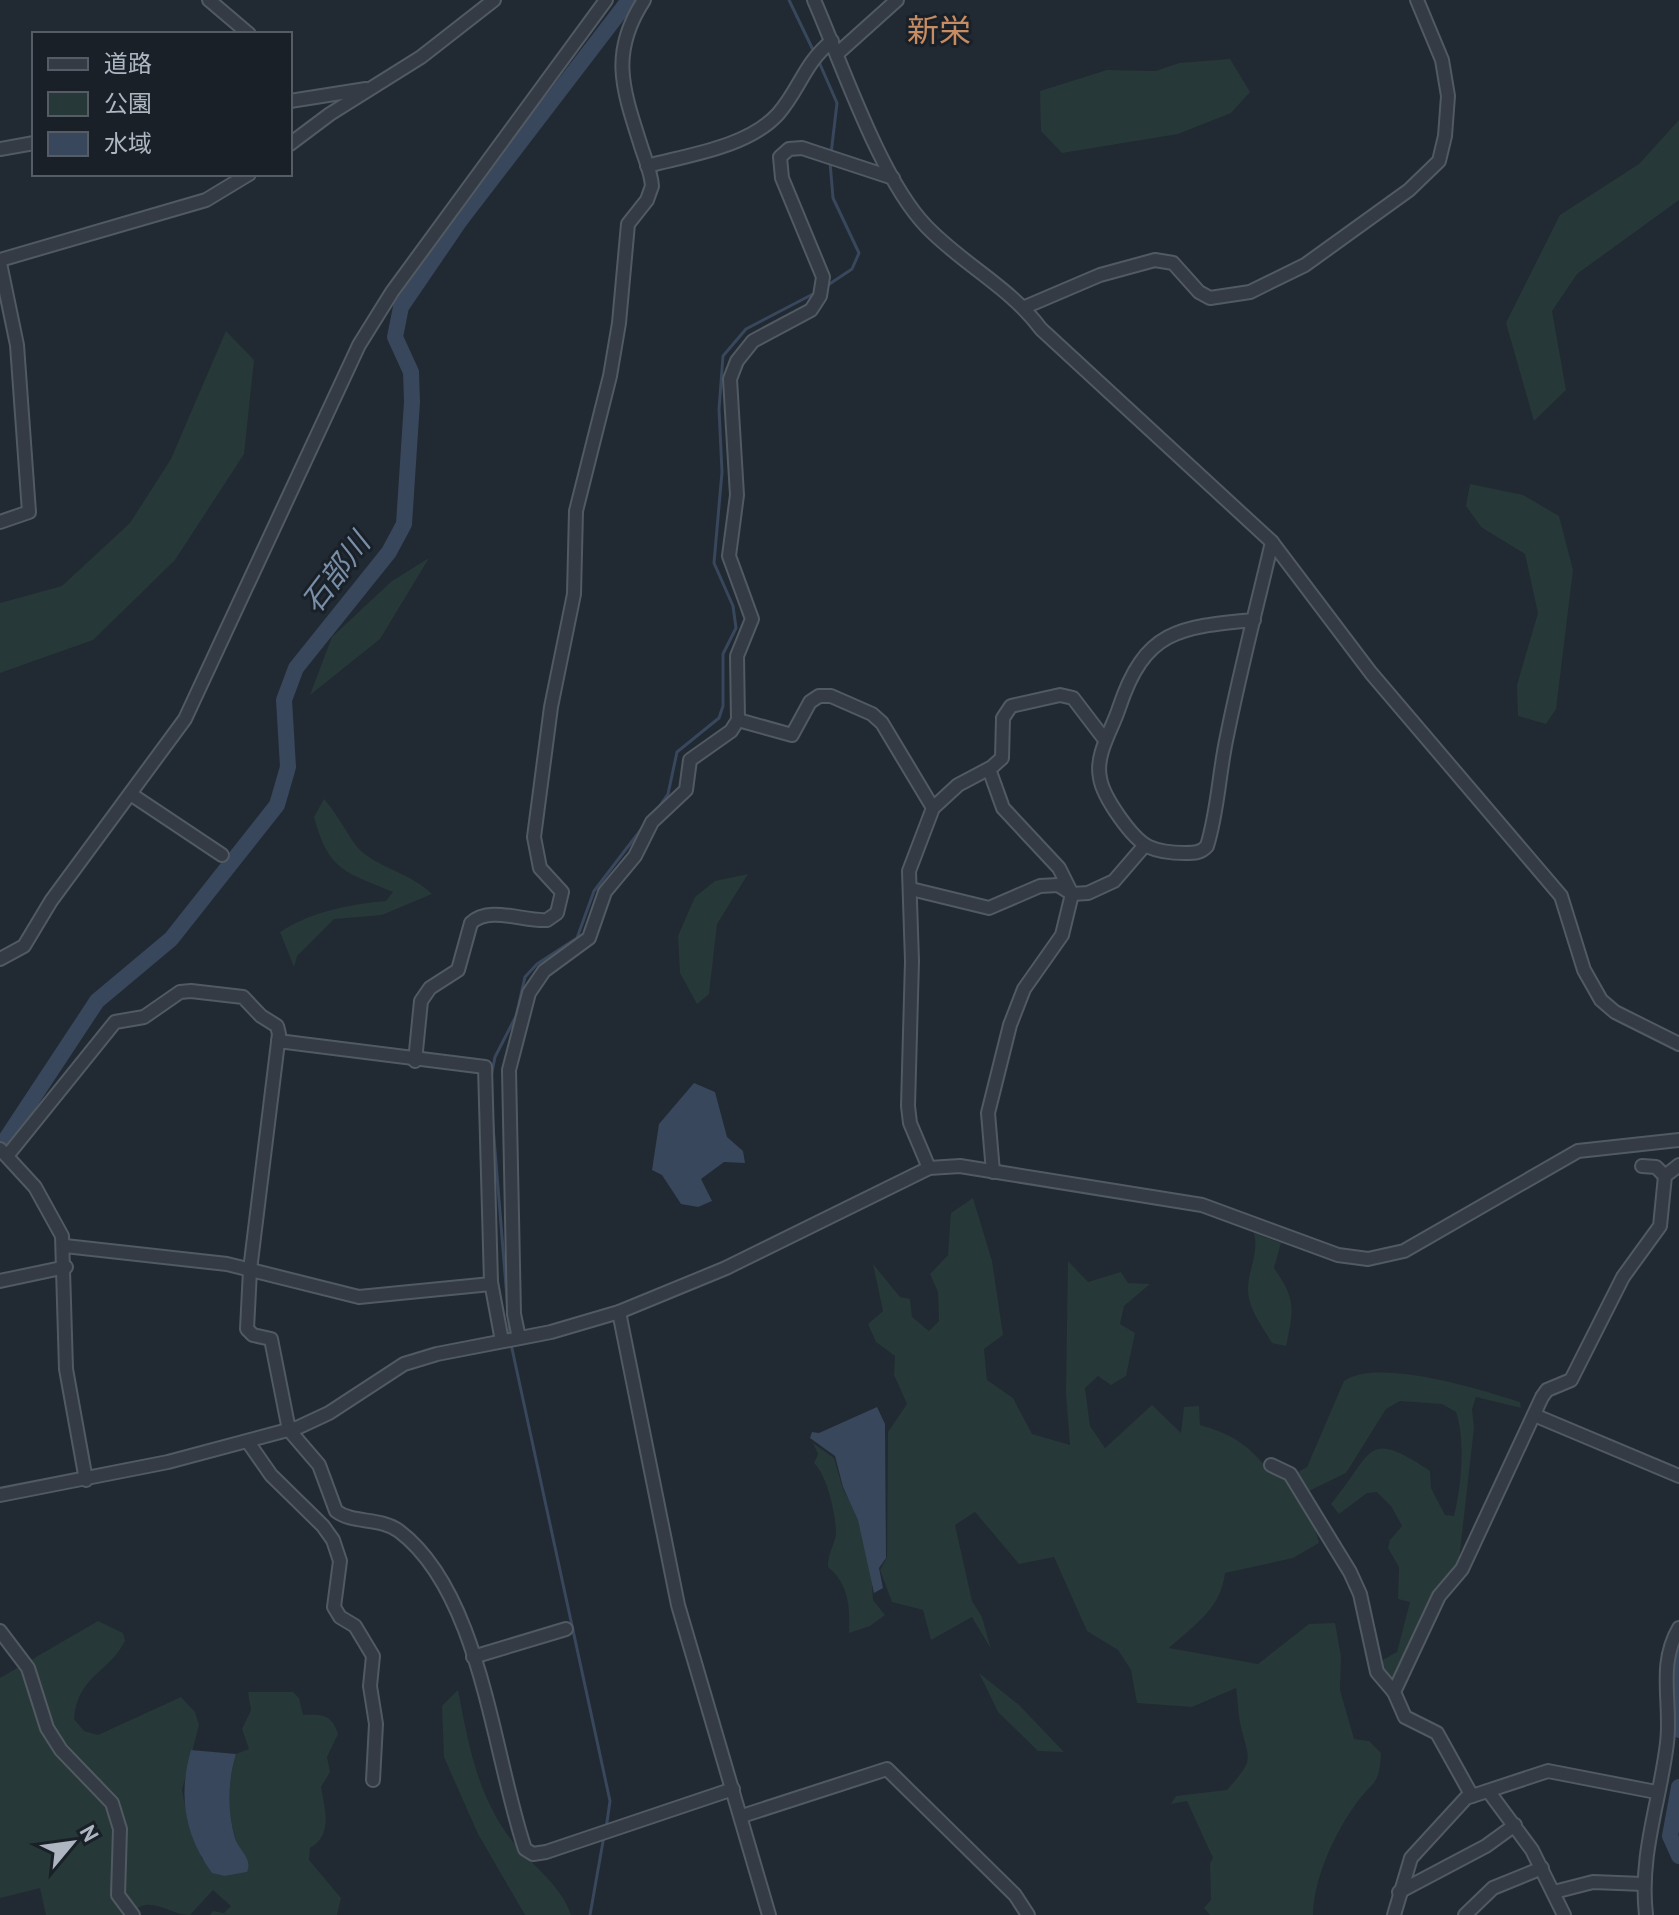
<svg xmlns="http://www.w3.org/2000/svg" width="1679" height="1915" font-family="'PT Sans','Noto Sans JP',sans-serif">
  <rect width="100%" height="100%" fill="#212933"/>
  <g fill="#273838">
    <path d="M1230 59 1250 92 1231 113 1178 134 1062 153 1041 131 1040 91 1107 70 1156 71 1179 63Z"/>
    <path d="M1679 120V200L1577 274 1552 311 1566 390 1534 421 1506 323 1560 215 1639 164Z"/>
    <path d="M226 331 254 360 244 454 175 560 93 640 0 673V603L62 586 130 523 171 459Z"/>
    <path d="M1470 484 1523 495 1559 516 1573 570 1556 709 1546 724 1518 716 1517 685 1538 613 1525 554 1481 527 1466 506Z"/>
    <path d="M429 558 380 639 310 695 332 637 392 581Z"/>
    <path d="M324 799C338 814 351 842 361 851 382 869 412 874 432 894L382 915 334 919 297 956 294 967 280 932C313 911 347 905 386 901L393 892C346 872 329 872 314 817Z"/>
    <path d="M748 874 717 924 709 994 697 1004 680 973 678 936 695 897 715 881Z"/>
    <path d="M973 1198 992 1261 1003 1335 984 1349 987 1380 1013 1398 1032 1434 1070 1445 1066 1393 1068 1261 1088 1282 1121 1272 1128 1283 1150 1284 1124 1306 1120 1324 1135 1333 1126 1376 1111 1385 1098 1376 1085 1388 1090 1426 1105 1448 1152 1405 1181 1433 1184 1407 1199 1406 1200 1425C1232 1434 1251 1446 1270 1473H1296L1307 1467 1344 1381C1377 1357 1483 1390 1520 1402L1521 1408 1476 1397 1472 1409 1474 1428 1459 1560 1442 1584 1391 1687 1379 1668 1384 1659 1397 1652 1410 1602 1398 1599 1399 1567 1388 1548 1390 1540 1402 1526 1391 1506 1377 1492 1367 1493 1339 1514 1331 1504C1374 1453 1364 1427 1430 1471L1431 1488 1445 1515 1454 1516C1461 1486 1466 1442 1456 1412L1442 1404 1400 1401 1386 1409 1346 1473 1307 1492 1302 1506 1315 1528 1319 1543 1293 1558 1225 1573C1221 1609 1194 1625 1169 1648L1258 1664 1309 1624 1335 1623 1341 1656 1340 1690 1354 1739 1369 1741 1381 1753C1379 1786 1375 1779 1358 1801 1335 1832 1314 1877 1313 1915H1210L1204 1908 1211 1900 1210 1864 1213 1858 1187 1801 1171 1804 1176 1796 1227 1790C1254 1759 1250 1763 1241 1727 1238 1715 1238 1700 1236 1688L1192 1707 1137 1703 1131 1670 1118 1650 1087 1631 1054 1557 1019 1564 975 1512 955 1525 972 1601 982 1617 991 1649 972 1617 931 1640 923 1610 892 1602 880 1570 887 1557 888 1432 907 1404 894 1375 895 1356 876 1342 868 1324 883 1311 873 1264 900 1297 910 1299 912 1317 929 1331 939 1321 938 1292 930 1274 948 1255 951 1213Z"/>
    <path d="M1254 1233 1281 1243 1274 1268C1296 1299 1294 1310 1286 1346L1272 1343C1263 1327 1248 1309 1248 1290 1248 1269 1259 1254 1254 1233Z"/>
    <path d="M813 1443 834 1458 843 1489 859 1519 871 1568 873 1600 885 1615 870 1626 849 1633C850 1607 849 1584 828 1567 827 1553 837 1542 836 1530 835 1512 827 1475 814 1463L818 1454Z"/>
    <path d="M98 1621 123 1633 125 1641C108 1674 78 1675 74 1719L84 1731 98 1735 181 1697 195 1712 199 1725 182 1790 188 1821 202 1859 225 1876 247 1872C247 1857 239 1852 235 1837 227 1811 228 1780 236 1754L249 1749 242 1729 251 1710 248 1692H293L299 1698 303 1715C322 1714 332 1714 338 1734L327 1757 330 1772 321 1787C325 1810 333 1835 310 1848L309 1860 341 1898 337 1915H210L213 1911 224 1913 231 1906 213 1890 190 1915C168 1915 148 1892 131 1915H46L40 1888 0 1898V1678Z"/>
    <path d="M979 1673 1019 1705 1064 1752 1038 1751 998 1712Z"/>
    <path d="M458 1690C468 1741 476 1790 507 1834 527 1862 561 1883 571 1915H525L478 1834 444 1757 442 1706Z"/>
  </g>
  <g fill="#38475b">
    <path d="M694 1083 715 1092 727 1137 743 1151 745 1163 724 1162 701 1179 712 1201 698 1207 681 1204 662 1175 652 1170 659 1124Z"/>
    <path d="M877 1407 885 1424 886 1558 879 1568 883 1588 874 1593 858 1520 843 1487 835 1456 810 1438 812 1432 819 1433Z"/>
    <path d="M191 1750 236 1754C228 1780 227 1811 235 1838 239 1851 253 1858 247 1872L225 1876 212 1873C184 1834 178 1795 191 1750Z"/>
  </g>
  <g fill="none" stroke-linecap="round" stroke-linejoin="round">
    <g stroke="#38475b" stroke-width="3">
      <path d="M789 0 814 52"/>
      <path d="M819 62 837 103 831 154"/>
      <path d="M825 287 852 269 859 253 833 198 830 162"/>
      <path d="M656 811 668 794 677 752 719 718 723 706V654L736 628 733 606 714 563 722 472 719 409 723 356 746 329 815 293"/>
      <path d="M491 1077 495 1057 516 1016 525 977 537 964 577 938 594 891 646 823"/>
      <path d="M492 1113 510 1336"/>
      <path d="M511 1344 610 1801 606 1829"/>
      <path d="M590 1915 604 1836"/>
    </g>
    <g stroke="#38475b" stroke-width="16">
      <path d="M0 1148 97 1001 171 939 277 805 288 767 284 700 296 668 389 552 404 524 412 402 411 372 395 337 401 307 459 222 629 0"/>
      <path d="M1679 1654 1673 1679 1679 1730"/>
      <path d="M1679 1787 1670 1836 1679 1856"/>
    </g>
    <defs>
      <g id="minor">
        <path d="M209 0 249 34"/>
        <path d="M814 0C842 64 880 178 926 226 962 264 1010 287 1041 329L1272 542 1371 673 1561 896 1584 970 1601 1000 1615 1012 1679 1044"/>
        <path d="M838 53 897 0"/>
        <path d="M290 101 366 89"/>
        <path d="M290 144 330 114 421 57 494 0"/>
        <path d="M0 149 34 143"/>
        <path d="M647 166C688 155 748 147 778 114 800 89 804 63 832 41"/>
        <path d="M0 260 206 200 249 174"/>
        <path d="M0 263 17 345 29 512 0 522"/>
        <path d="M1025 307 1100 275 1155 260 1173 263 1199 292 1210 298 1250 292 1305 265 1409 190 1439 161 1445 136 1448 96 1442 60 1417 0"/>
        <path d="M1254 620C1178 627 1145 630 1119 708 1112 730 1095 754 1100 778 1103 797 1132 839 1149 847 1160 852 1173 853 1185 853 1194 853 1201 853 1207 846 1218 811 1219 772 1227 736 1240 671 1257 606 1272 542"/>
        <path d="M738 720 792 735 810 702 819 696H831L872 714 882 723 933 808"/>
        <path d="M989 769 1003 808 1059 868 1072 894 1062 935 1024 989 1010 1025 988 1113 993 1172"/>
        <path d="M132 795 222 855"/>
        <path d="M911 889 989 908 1040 886 1058 885 1072 894 1088 893 1114 881 1145 845"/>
        <path d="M0 959 24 946 51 901 185 719 359 345 392 292 606 0"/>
        <path d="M278 1041 485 1067 491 1282 502 1341"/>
        <path d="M415 1061 421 1001 430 988 458 970 471 923C489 905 525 922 547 920L557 913 562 892 540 868 534 837 551 707 574 594 576 511 610 376 619 323 628 224 647 200 652 186C651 171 644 157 640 143 622 87 610 52 644 0"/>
        <path d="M0 1149 35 1187 62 1236 66 1369 86 1480"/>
        <path d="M7 1156 115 1022 144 1017 180 992 191 991 243 997 261 1016 277 1026 279 1034 250 1270 247 1329 253 1335 271 1339 289 1430 319 1465 336 1511C353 1524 380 1517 399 1531 481 1593 493 1755 525 1849L533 1854 546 1852 733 1789"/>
        <path d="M1642 1166 1656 1167 1665 1176"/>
        <path d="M929 1168 910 1123 908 1106 912 961 909 871 933 808 958 785 992 767 1002 758 1003 718 1011 706 1060 695 1073 698 1105 740"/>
        <path d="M65 1246 227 1264 359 1297 491 1284"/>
        <path d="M0 1281 66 1267"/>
        <path d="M619 1312 678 1605 769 1915"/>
        <path d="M519 1338 514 1314 509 1070 529 993 544 971 589 938 605 892 635 856 652 822 686 790 690 760 731 731 738 720 737 656 752 619 729 556 737 495 730 379 737 361 753 341 811 310 820 296 823 277 782 178 780 157 789 149 802 148 893 178"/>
        <path d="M1534 1415 1679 1476"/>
        <path d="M248 1442 271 1475 323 1526 333 1540 340 1561 334 1607 340 1617 355 1626 373 1656 370 1686 376 1724 373 1780"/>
        <path d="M1271 1465 1290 1474 1350 1572 1360 1594 1377 1672 1394 1692"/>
        <path d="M0 1495 168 1462 299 1427 329 1413 404 1364 437 1354 551 1332 619 1312 726 1268 929 1168 960 1166 1202 1205 1338 1255 1368 1259 1404 1251 1578 1151 1679 1140"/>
        <path d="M0 1631 28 1668 47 1728 61 1750 112 1803 120 1829 118 1895 133 1915"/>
        <path d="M473 1657 566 1629"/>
        <path d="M1489 1792 1532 1850 1564 1915"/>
        <path d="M1472 1796 1437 1733 1405 1717 1394 1692 1439 1596 1462 1569 1542 1397 1547 1390 1571 1380 1623 1277 1660 1226 1665 1176 1679 1165"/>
        <path d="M742 1816 887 1769 1015 1895 1028 1915"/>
        <path d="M1399 1892 1486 1846 1515 1825"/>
        <path d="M1554 1892 1593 1882 1643 1884"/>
        <path d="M1394 1915 1411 1858 1466 1798 1548 1771 1656 1792"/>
        <path d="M1465 1915 1493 1888 1542 1868"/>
        <path d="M1646 1915C1639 1854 1660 1802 1667 1743 1672 1702 1657 1666 1679 1628"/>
      </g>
    </defs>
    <use href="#minor" stroke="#515962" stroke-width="16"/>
    <use href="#minor" stroke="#343b44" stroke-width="12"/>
  </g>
  <g text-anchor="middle" stroke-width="6" stroke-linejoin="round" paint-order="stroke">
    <g font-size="30" font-style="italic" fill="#798ea7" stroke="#192028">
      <text transform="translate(336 573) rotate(-53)" y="10">石部川</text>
    </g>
    <g font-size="32" fill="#c68c63" stroke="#192028">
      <text x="939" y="42">新栄</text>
    </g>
  </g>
  <rect x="32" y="32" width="260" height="144" fill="#192028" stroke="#555c65" stroke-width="2"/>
  <rect x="48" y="58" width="40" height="12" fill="#343b44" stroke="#555c65" stroke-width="2"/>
  <text x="104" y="72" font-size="24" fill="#aeb6c1">道路</text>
  <rect x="48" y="92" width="40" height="24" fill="#273838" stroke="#555c65" stroke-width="2"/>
  <text x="104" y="112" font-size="24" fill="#aeb6c1">公園</text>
  <rect x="48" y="132" width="40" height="24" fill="#38475b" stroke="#555c65" stroke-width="2"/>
  <text x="104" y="152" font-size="24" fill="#aeb6c1">水域</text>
  <g transform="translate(72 1843) rotate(61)" stroke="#192028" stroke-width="6" paint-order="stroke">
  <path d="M0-6L14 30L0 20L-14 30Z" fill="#aeb6c1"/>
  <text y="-12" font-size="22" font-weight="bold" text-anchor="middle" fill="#aeb6c1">N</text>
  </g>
</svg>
